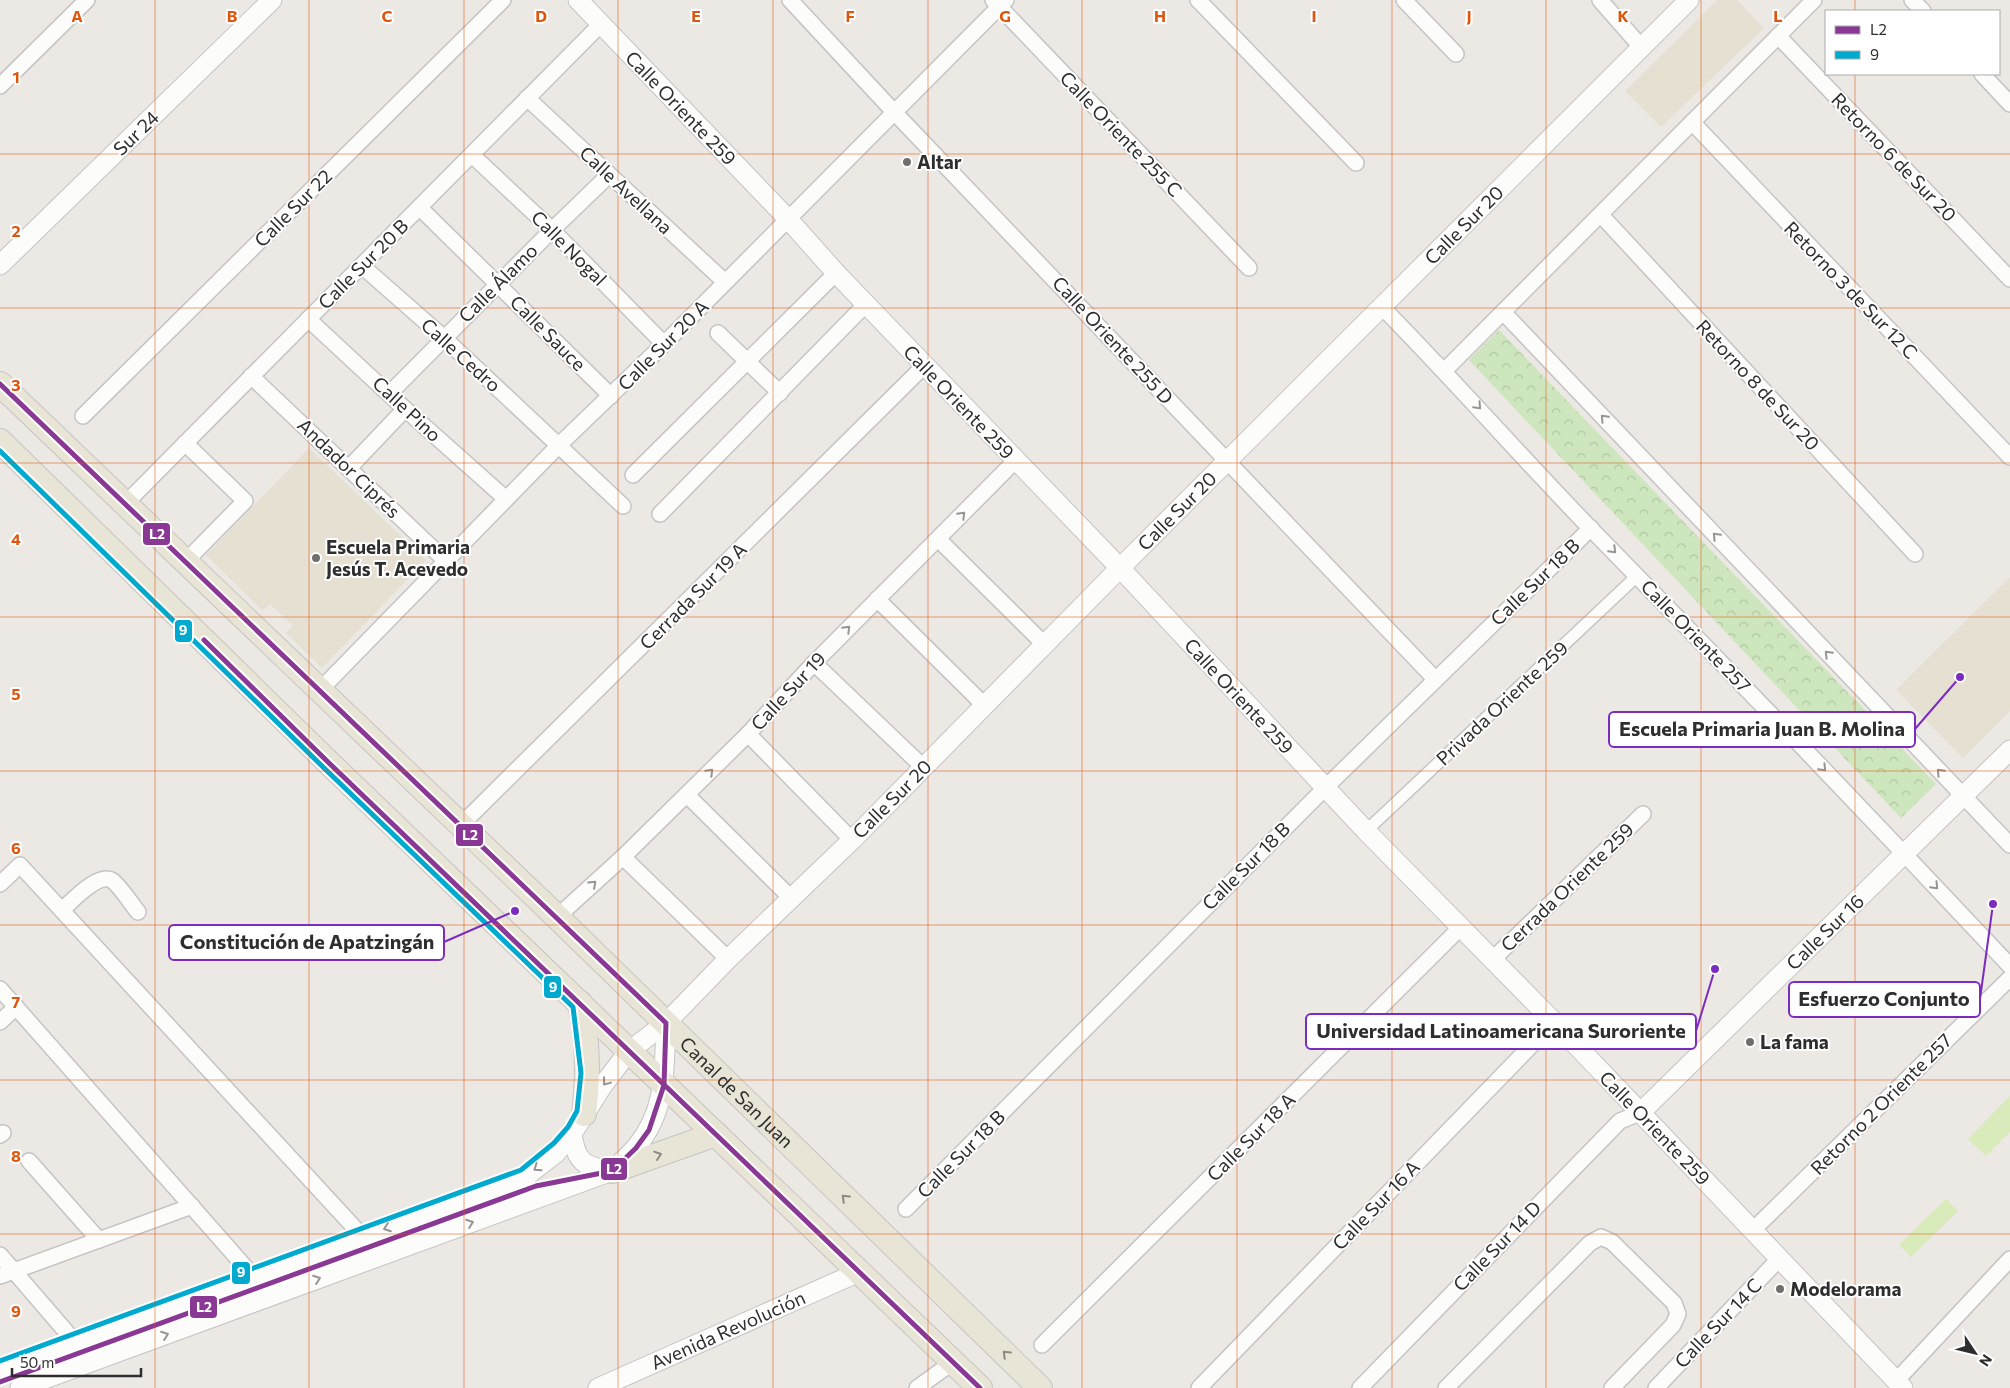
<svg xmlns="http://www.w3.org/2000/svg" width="2010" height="1388" font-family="Commissioner,sans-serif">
  <defs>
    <pattern id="forest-crowns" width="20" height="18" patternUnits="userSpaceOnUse" patternTransform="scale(1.25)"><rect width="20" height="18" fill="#cee6be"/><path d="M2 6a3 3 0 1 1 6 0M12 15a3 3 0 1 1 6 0" fill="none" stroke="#b1c6a4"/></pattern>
  </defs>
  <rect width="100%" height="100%" fill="#ece8e4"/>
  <g fill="#e6e0d3">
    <path d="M1717 0H1737L1764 28 1661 127 1625 91Z"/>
    <path d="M309 448 426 560 322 668 286 633 293 626 270 604 263 611 206 555Z"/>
    <path d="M2010 577V711L1963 758 1896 690Z"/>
  </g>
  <path fill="url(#forest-crowns)" d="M1499 330 1936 784 1901 818 1469 360Z"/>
  <g fill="#d9eabb">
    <path d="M2010 1096V1132L1986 1156 1968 1139Z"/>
    <path d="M1946 1199 1958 1211 1911 1257 1899 1245Z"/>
  </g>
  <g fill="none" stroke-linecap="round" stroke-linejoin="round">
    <defs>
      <path id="pedestrian" d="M1366 831 1638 575"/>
      <g id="minor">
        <path d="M790 0 895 113 1435 679"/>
        <path d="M993 0 1249 268"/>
        <path d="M1198 0 1356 163"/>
        <path d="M1404 0 1456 54"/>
        <path d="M1600 0 1642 48"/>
        <path d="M1912 0 1923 11"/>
        <path d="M1778 36 2010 279"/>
        <path d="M1982 74 2010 104"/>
        <path d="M0 86 87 0"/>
        <path d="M527 98 725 282"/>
        <path d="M1692 122 2010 457"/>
        <path d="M472 155 552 230 664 344"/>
        <path d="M420 208 611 396"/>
        <path d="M1601 215 1915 554"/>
        <path d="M362 266 444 338 623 506"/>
        <path d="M1382 307C1454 380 1521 457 1592 530 1733 674 1872 819 2010 966"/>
        <path d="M1503 312 2010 845"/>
        <path d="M308 319 405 409 506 499"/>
        <path d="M718 333 780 393"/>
        <path d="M1444 371 1814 0"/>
        <path d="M251 376 446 561"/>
        <path d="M390 393 552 230 609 175"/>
        <path d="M83 416 503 0"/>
        <path d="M185 443 245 501 186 561"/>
        <path d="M349 468 405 409"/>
        <path d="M633 475 836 273"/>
        <path d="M125 504 601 24"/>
        <path d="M660 514 866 304"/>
        <path d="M938 539 1045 645"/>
        <path d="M877 599 985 706"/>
        <path d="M814 663 923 767"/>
        <path d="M320 690 559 445 664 344 1006 0"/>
        <path d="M748 734 852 840"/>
        <path d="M687 795 791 898"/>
        <path d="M461 825 924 366"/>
        <path d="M623 857 728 959"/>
        <path d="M0 884 20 865 363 1237"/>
        <path d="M62 910C72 901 99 871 113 881 122 889 130 902 138 912"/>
        <path d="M557 917 623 857 748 734 814 663 1015 461"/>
        <path d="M1492 960 1643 814"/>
        <path d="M0 989 254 1277"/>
        <path d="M0 1022 16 1007"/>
        <path d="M0 1135 3 1133"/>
        <path d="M29 1161 99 1240"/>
        <path d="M906 1209 1325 788 1591 528"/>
        <path d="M1753 1230 2010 978"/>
        <path d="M0 1255 75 1342"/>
        <path d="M0 1276 192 1206"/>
        <path d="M1042 1345 1460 928"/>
        <path d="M1896 1381 2010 1259"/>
        <path d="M917 1388 953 1362"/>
        <path d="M1199 1388 1554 1022"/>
        <path d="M1360 1388 1620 1121 1640 1113"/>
        <path d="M1446 1388 1590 1243 1601 1237 1612 1242 1674 1303 1678 1314 1673 1325 1612 1388"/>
        <path d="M1656 1388 1779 1259"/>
      </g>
      <g id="tertiary">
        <path d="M578 0 788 219 836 273 1120 568 1366 831 1554 1022 1903 1388"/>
        <path d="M0 265 272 0"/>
        <path d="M1640 1113 2010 750"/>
        <path d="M572 1134C576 1162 584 1167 612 1171"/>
        <path d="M0 1369 502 1187 525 1177 555 1154 572 1134 603 1085 629 1051 666 1023 728 959 852 840 1120 568 1689 0"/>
        <path d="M20 1388 612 1171C620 1163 630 1155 637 1146 667 1109 664 1069 666 1023"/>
        <path d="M598 1388 859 1272"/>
      </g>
      <g id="primary">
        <path id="s1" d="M0 384 557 917 1040 1388"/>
        <path d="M0 441 329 763 980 1388"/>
        <path d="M580 1003C588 1041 589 1076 584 1114"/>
        <path d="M612 1171 716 1134"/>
      </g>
    </defs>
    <use href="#pedestrian" stroke="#c5c4c5" stroke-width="14"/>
    <use href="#minor" stroke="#c5c4c5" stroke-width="18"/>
    <use href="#tertiary" stroke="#c5c4c5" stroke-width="21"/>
    <use href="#primary" stroke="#c6c5c4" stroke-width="26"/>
    <use href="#pedestrian" stroke="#fcfcfb" stroke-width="11"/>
    <use href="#minor" stroke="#fcfcfb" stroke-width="15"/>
    <use href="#tertiary" stroke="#fcfcfb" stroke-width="19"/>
    <use href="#primary" stroke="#e8e4d6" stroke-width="24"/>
    <defs>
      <g id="bus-1">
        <path d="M0 384 666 1023 664 1085 649 1130 636 1148 612 1171 536 1186 0 1382"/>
        <path d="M204 640 329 763 980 1388"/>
      </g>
      <path id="bus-2" d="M0 451 324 768 573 1007 581 1073 577 1111 568 1127 554 1143 521 1170 0 1361"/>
    </defs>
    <use href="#bus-1" stroke="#fff" stroke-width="9"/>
    <use href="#bus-2" stroke="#fff" stroke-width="9"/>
    <use href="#bus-1" stroke="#893894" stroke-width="5"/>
    <use href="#bus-2" stroke="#00a9ce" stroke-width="5"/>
  </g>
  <defs><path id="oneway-chevron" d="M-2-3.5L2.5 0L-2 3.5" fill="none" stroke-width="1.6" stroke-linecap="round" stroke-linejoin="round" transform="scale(1.25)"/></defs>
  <g stroke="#959594">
    <use href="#oneway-chevron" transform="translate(1478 406) rotate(47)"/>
    <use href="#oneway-chevron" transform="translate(1604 418) rotate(-133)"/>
    <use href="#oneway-chevron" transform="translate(962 515) rotate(-45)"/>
    <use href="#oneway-chevron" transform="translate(1716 536) rotate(-134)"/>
    <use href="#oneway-chevron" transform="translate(1613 550) rotate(45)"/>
    <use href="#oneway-chevron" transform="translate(847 629) rotate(-45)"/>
    <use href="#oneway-chevron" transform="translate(1828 654) rotate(-134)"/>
    <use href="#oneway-chevron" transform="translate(1823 768) rotate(46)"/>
    <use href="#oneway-chevron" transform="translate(710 772) rotate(-45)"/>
    <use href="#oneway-chevron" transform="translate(1940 772) rotate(-134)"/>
    <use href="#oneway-chevron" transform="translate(593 884) rotate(-43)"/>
    <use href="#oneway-chevron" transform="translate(1935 886) rotate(47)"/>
    <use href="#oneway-chevron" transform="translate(606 1082) rotate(127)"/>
    <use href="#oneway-chevron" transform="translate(537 1168) rotate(145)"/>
    <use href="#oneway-chevron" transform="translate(470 1223) rotate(-20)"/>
    <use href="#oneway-chevron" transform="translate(387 1228) rotate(160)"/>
    <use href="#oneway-chevron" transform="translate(317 1279) rotate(-20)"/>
    <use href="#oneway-chevron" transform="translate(165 1335) rotate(-20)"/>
  </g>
  <g stroke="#8b8982">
    <use href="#oneway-chevron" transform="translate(658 1155) rotate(-19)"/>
    <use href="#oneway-chevron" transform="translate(845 1198) rotate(-136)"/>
    <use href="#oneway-chevron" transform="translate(1006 1354) rotate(-136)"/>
  </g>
  <path fill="none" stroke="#df570e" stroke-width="1" stroke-opacity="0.55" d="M155 0V1388M309 0V1388M464 0V1388M618 0V1388M773 0V1388M928 0V1388M1082 0V1388M1237 0V1388M1392 0V1388M1546 0V1388M1701 0V1388M1855 0V11M1855 74V1388M0 154H2010M0 308H2010M0 463H2010M0 617H2010M0 771H2010M0 925H2010M0 1080H2010M0 1234H2010"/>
  <g fill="#706f6e" stroke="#fff" stroke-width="2">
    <circle cx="907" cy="162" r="5"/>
    <circle cx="316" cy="558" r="5"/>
    <circle cx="1750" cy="1042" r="5"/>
    <circle cx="1780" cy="1289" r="5"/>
  </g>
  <g text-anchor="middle" stroke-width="4" stroke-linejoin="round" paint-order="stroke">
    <g font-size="19" fill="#2e2e2e" stroke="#fff">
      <text transform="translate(681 108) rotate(46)" y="7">Calle Oriente 259</text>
      <text transform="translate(136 133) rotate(-44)" y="7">Sur 24</text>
      <text transform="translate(1121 134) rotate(46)" y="7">Calle Oriente 255 C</text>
      <text transform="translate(1894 157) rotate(46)" y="7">Retorno 6 de Sur 20</text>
      <text transform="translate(626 190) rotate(43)" y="7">Calle Avellana</text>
      <text transform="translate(293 208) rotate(-45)" y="7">Calle Sur 22</text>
      <text transform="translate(1464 225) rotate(-45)" y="7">Calle Sur 20</text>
      <text transform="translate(569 248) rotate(45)" y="7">Calle Nogal</text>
      <text transform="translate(363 264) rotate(-45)" y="7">Calle Sur 20 B</text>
      <text transform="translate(498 283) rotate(-45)" y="7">Calle Álamo</text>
      <text transform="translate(1851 290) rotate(46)" y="7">Retorno 3 de Sur 12 C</text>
      <text transform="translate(548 333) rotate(45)" y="7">Calle Sauce</text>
      <text transform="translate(1113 340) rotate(47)" y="7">Calle Oriente 255 D</text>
      <text transform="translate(663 345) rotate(-45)" y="7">Calle Sur 20 A</text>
      <text transform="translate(461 355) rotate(42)" y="7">Calle Cedro</text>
      <text transform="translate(1758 385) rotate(47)" y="7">Retorno 8 de Sur 20</text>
      <text transform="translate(959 402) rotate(46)" y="7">Calle Oriente 259</text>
      <text transform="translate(407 409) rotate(43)" y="7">Calle Pino</text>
      <text transform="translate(349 468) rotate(44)" y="7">Andador Ciprés</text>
      <text transform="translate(1177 511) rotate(-45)" y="7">Calle Sur 20</text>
      <text transform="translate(1535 582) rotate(-44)" y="7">Calle Sur 18 B</text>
      <text transform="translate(693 596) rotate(-45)" y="7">Cerrada Sur 19 A</text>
      <text transform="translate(1696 636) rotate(46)" y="7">Calle Oriente 257</text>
      <text transform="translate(788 691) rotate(-47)" y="7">Calle Sur 19</text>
      <text transform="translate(1239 696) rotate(47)" y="7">Calle Oriente 259</text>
      <text transform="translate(1502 703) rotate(-43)" y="7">Privada Oriente 259</text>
      <text transform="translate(892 799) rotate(-45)" y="7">Calle Sur 20</text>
      <text transform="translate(1246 866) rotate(-45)" y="7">Calle Sur 18 B</text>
      <text transform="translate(1567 887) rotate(-44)" y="7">Cerrada Oriente 259</text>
      <text transform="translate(1825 932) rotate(-44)" y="7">Calle Sur 16</text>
      <text dy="7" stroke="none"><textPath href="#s1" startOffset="1022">Canal de San Juan</textPath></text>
      <text transform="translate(1881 1104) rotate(-45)" y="7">Retorno 2 Oriente 257</text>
      <text transform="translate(1655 1128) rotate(46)" y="7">Calle Oriente 259</text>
      <text transform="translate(1251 1137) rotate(-45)" y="7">Calle Sur 18 A</text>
      <text transform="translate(961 1154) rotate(-45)" y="7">Calle Sur 18 B</text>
      <text transform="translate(1376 1205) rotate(-46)" y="7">Calle Sur 16 A</text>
      <text transform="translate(1497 1246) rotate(-46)" y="7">Calle Sur 14 D</text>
      <text transform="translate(1718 1323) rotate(-46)" y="7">Calle Sur 14 C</text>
      <text transform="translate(728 1330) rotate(-24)" y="7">Avenida Revolución</text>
    </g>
    <g font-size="19" font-weight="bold" fill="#2e2e2e" stroke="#fff" text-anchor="start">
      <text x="917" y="169">Altar</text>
      <text x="326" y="554">Escuela Primaria<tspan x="326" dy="22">Jesús T. Acevedo</tspan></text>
      <text x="1760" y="1049">La fama</text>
      <text x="1790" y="1296">Modelorama</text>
    </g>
  </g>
  <g font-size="16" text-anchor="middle" font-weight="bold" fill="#df570e" stroke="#fff" stroke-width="4" stroke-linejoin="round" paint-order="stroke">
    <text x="77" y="22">A</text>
    <text x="232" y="22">B</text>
    <text x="387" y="22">C</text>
    <text x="541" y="22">D</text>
    <text x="696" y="22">E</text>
    <text x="850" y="22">F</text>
    <text x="1005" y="22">G</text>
    <text x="1160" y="22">H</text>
    <text x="1314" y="22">I</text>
    <text x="1469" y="22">J</text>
    <text x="1623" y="22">K</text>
    <text x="1778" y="22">L</text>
    <text x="16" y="83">1</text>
    <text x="16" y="237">2</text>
    <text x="16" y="391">3</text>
    <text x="16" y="545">4</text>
    <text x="16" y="700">5</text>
    <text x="16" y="854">6</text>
    <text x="16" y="1008">7</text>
    <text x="16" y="1162">8</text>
    <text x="16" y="1317">9</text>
  </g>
  <path fill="none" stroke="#7b2cbf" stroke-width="2" d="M1960 677L1915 729M515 911L444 942M1993 904L1980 999M1715 969L1696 1031"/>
  <g fill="#7b2cbf" stroke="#fff" stroke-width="2">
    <circle cx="1960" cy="677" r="5"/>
    <circle cx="515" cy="911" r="5"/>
    <circle cx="1993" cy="904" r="5"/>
    <circle cx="1715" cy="969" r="5"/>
  </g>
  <g fill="#fff" stroke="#7b2cbf" stroke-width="2">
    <rect x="1609" y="712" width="306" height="35" rx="5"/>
    <rect x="169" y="925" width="275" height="35" rx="5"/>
    <rect x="1789" y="982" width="191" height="35" rx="5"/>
    <rect x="1306" y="1014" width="390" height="35" rx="5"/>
  </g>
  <g font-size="20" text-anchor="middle" font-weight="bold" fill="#2e2e2e">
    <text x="1762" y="736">Escuela Primaria Juan B. Molina</text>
    <text x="307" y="949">Constitución de Apatzingán</text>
    <text x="1884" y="1006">Esfuerzo Conjunto</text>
    <text x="1501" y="1038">Universidad Latinoamericana Suroriente</text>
  </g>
  <g stroke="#fff" stroke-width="2">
    <rect x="142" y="522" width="29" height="24" rx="5" fill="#893894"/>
    <rect x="174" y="619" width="19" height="24" rx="5" fill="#00a9ce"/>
    <rect x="455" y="823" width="29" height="24" rx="5" fill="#893894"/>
    <rect x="543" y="975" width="19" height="24" rx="5" fill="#00a9ce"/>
    <rect x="600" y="1157" width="28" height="24" rx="5" fill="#893894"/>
    <rect x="231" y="1261" width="20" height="24" rx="5" fill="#00a9ce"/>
    <rect x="189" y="1295" width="29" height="24" rx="5" fill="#893894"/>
  </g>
  <g font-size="14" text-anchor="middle" font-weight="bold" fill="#fff">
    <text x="157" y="539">L2</text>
    <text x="183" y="635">9</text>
    <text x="470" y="840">L2</text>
    <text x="553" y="992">9</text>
    <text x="614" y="1174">L2</text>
    <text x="241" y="1277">9</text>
    <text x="204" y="1312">L2</text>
  </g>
  <rect x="1825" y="10" width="175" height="65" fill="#ffffff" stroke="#ababab"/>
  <rect x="1835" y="26" width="25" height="8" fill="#893894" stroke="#ababab"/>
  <text x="1870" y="35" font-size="15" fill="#2e2e2e">L2</text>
  <rect x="1835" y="51" width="25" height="8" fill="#00a9ce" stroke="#ababab"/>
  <text x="1870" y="60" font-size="15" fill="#2e2e2e">9</text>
  <g transform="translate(1975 1353) rotate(125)" stroke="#ffffff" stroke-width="4" paint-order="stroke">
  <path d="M0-4L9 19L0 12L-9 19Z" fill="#2e2e2e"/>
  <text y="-8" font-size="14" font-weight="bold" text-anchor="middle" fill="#2e2e2e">N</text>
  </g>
  <path d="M12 1368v8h129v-8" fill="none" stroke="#2e2e2e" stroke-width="2.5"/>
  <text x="20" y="1368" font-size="15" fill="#2e2e2e" stroke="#ffffff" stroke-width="4" paint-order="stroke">50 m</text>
</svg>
